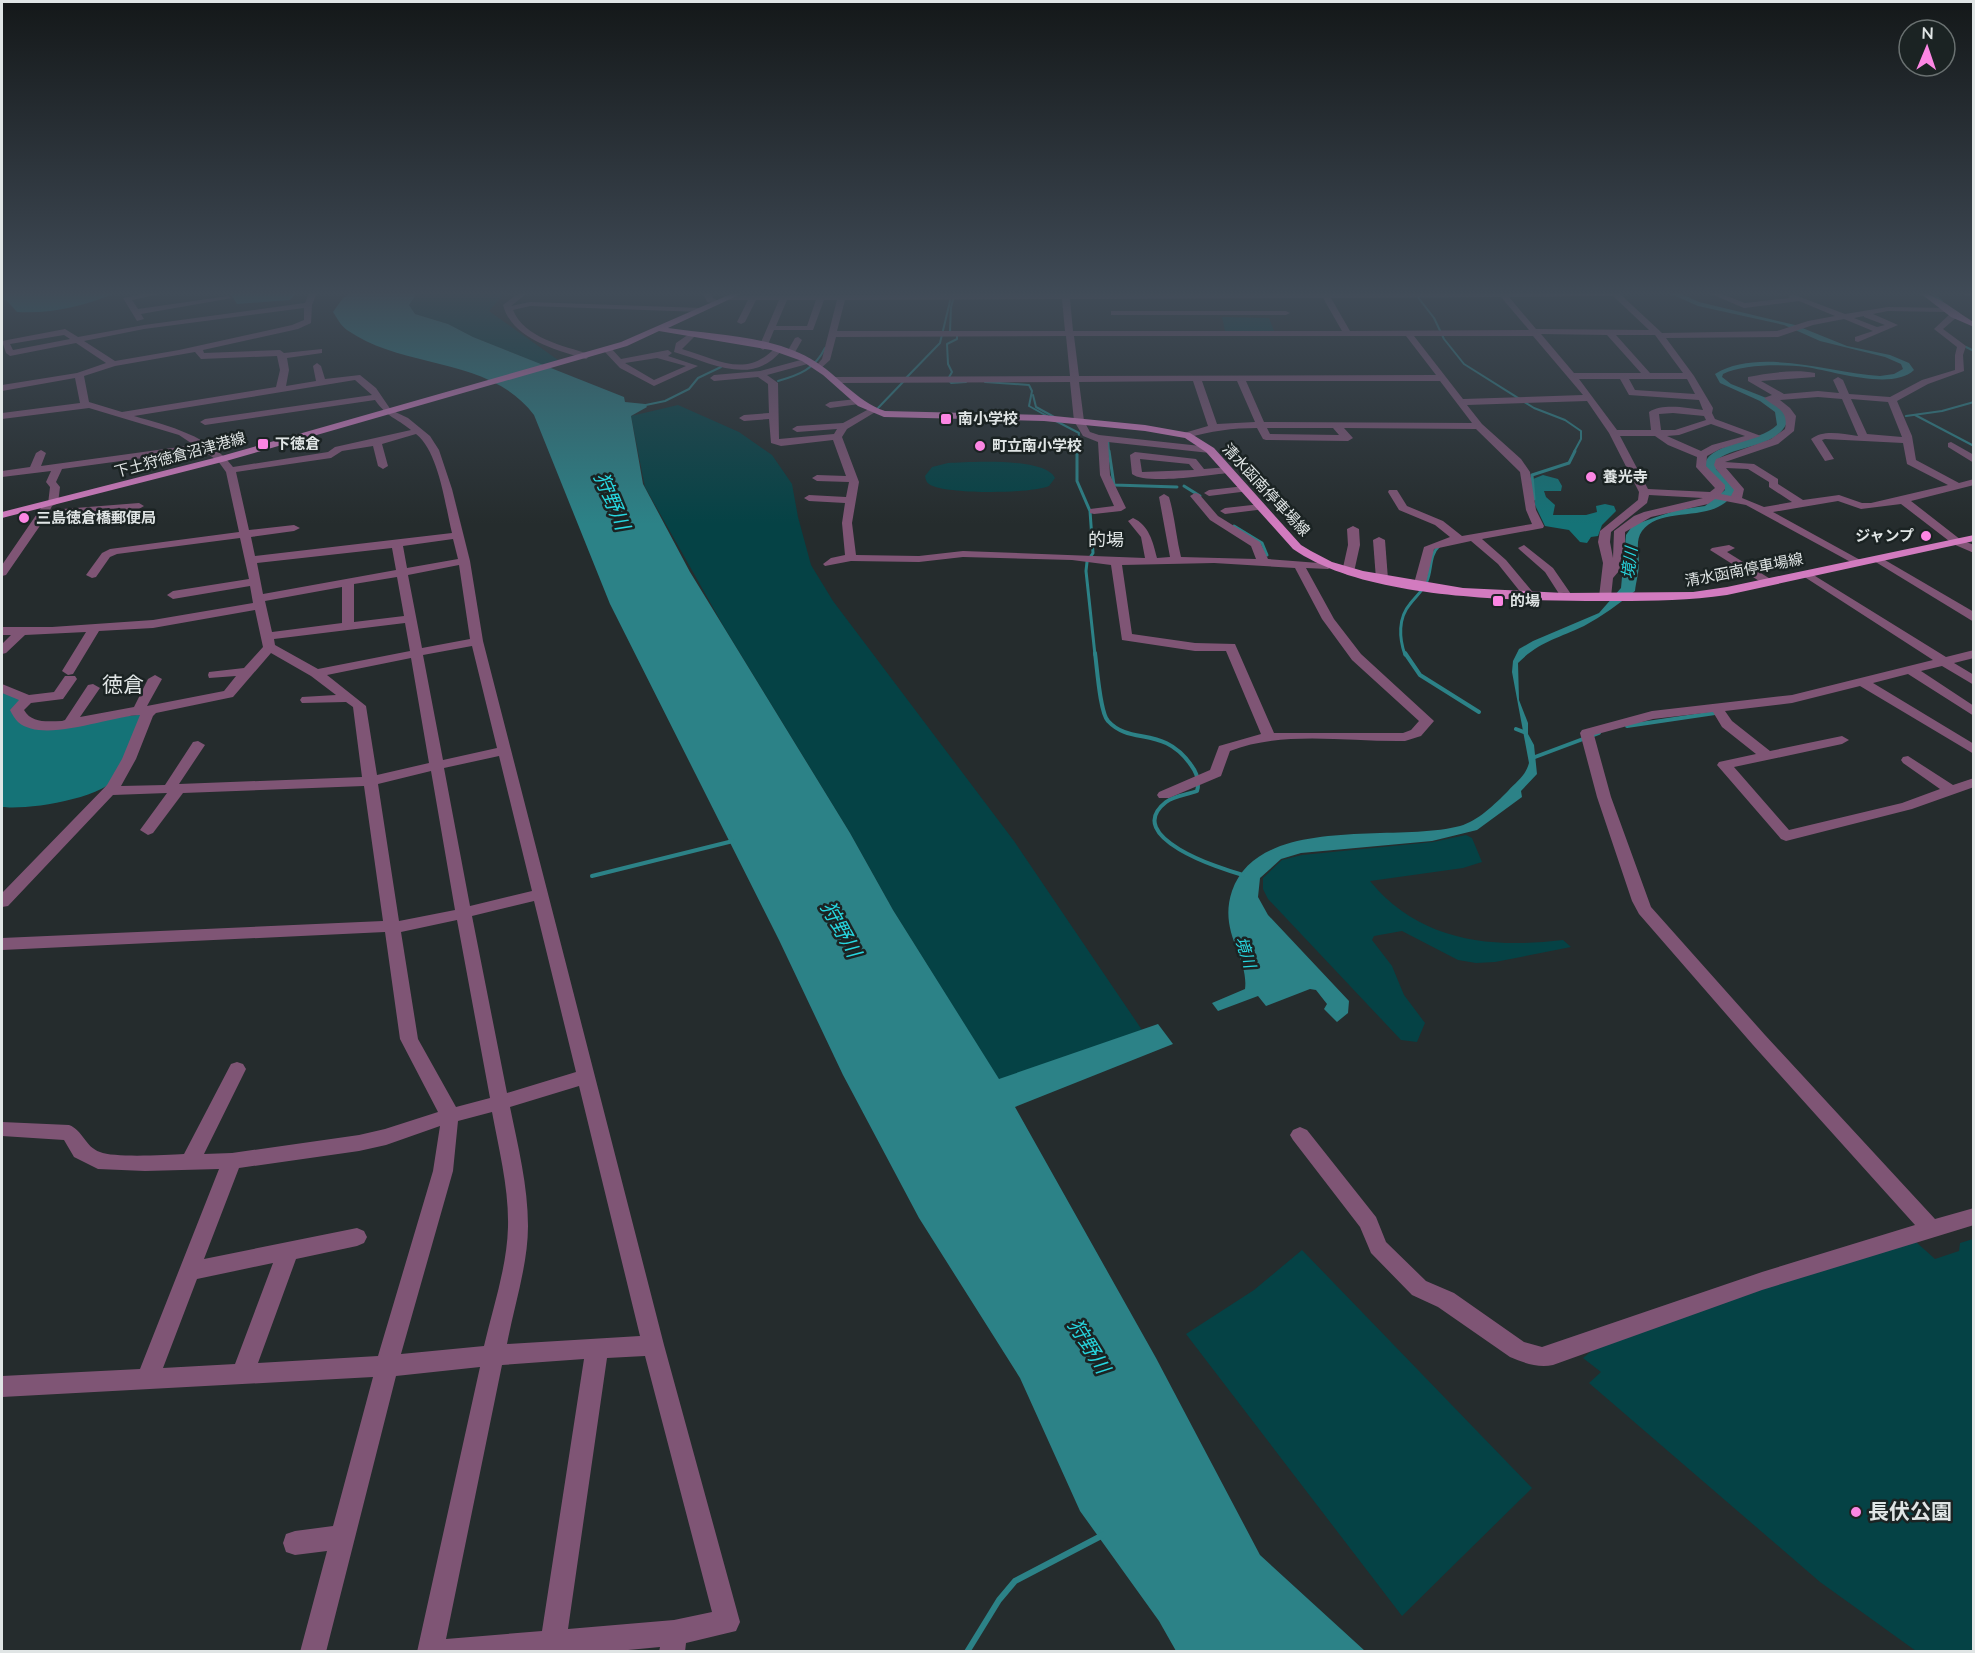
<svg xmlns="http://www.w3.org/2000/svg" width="1975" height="1653" font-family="Lato,'Noto Sans JP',sans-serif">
  <rect width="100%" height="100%" fill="#252c2d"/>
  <g fill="#054245">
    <path d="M417 293H509L503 295 489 311 558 360 543 365 473 337 448 324 415 314 408 305Z"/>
    <path d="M1222 317 1269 318 1274 331H1225Z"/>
    <path d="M678 405 739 432 772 455 792 484 798 517 811 565 833 601 1014 841 1142 1030 999 1080 893 910 850 833 724 627 645 487 631 416Z"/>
    <path d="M948 463C969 462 1046 457 1055 478L1049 486C1030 494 952 494 933 486 927 484 926 481 925 476L932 467Z"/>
    <path d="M1466 835 1472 838 1482 862 1463 868 1370 881C1419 941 1490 949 1563 940L1571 947 1495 962 1476 963 1458 960 1402 931 1374 936 1372 940 1392 966 1404 995 1425 1023 1417 1042 1401 1040 1268 899 1263 889V878L1282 860 1302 855 1433 842Z"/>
    <path d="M1973 1239V1651H1916L1820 1582 1589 1383 1601 1372 1583 1358 1595 1348 1775 1285 1916 1242 1935 1259 1959 1251 1960 1243Z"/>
    <path d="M1302 1250 1532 1488 1402 1616 1186 1334 1254 1290Z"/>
  </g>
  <g fill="#157377">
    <path d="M2 293H116C84 306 52 314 17 312L6 300H2Z"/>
    <path d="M230 293H296L290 300 237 304Z"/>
    <path d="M1543 475 1558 479 1562 486 1561 491H1544L1546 497 1555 505 1553 515H1586L1597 512 1596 506 1605 504 1614 506 1616 511 1602 525 1598 536 1591 537 1587 543 1580 542 1569 530 1545 526 1535 505 1533 479Z"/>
    <path d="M2 689 27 699 19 718 38 725 147 714C139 733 132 757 120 774 104 799 29 810 2 807Z"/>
  </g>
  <g fill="#2c8287">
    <path d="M352 293H417L409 305 415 314 448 324 473 337 624 397 625 402 645 404 647 407 631 416 643 484 690 572 850 833 893 910 999 1079 1158 1024 1173 1044 1015 1107 1156 1358 1260 1555 1365 1651H1176L1159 1621 1080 1511 1020 1378 919 1218 843 1075 779 940 610 604 534 415C490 356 404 370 347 330 341 326 337 318 333 312L343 298Z"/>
    <path d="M1669 293H1679L1699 302 1795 325 1847 346 1890 355 1909 363 1914 370C1892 391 1833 371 1806 367 1784 364 1742 364 1723 374L1722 377 1731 384 1769 399 1789 417C1780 449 1742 443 1718 459L1716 469 1736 489C1718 527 1663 503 1642 531 1635 541 1639 553 1639 563 1639 572 1636 582 1635 591 1619 604 1602 616 1584 626 1557 639 1540 641 1518 663L1519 700 1528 723V734L1534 745 1537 774 1521 791 1522 797 1477 830 1432 841 1301 853 1281 859 1260 878 1258 897 1268 915 1349 1001 1348 1013 1337 1022 1324 1009 1327 1004 1316 990 1310 989 1266 1006 1258 996 1218 1011 1212 1003 1245 989C1249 957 1218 933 1232 891 1259 813 1397 843 1460 826 1478 821 1495 804 1508 791 1517 781 1525 777 1529 763L1512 672 1513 661 1519 649 1533 641 1599 613 1621 588 1626 535 1633 525 1677 510 1705 506 1725 490 1724 485 1707 470 1705 463C1713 442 1758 443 1777 425L1775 412 1760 401 1720 383 1715 374C1759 347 1832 373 1880 376L1894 374 1903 369 1901 364 1885 357 1820 341 1784 325 1698 306Z"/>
  </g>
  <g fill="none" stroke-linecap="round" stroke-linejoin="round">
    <g stroke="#2c8287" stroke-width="2">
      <path d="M955 293 951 307 950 331 957 335V339L947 344 948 364 952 372 948 379 951 383 966 382"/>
      <path d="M1931 293 1942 301"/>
      <path d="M1417 296 1434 318 1444 339 1464 364 1534 408 1565 420 1581 431V439L1574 452"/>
      <path d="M1966 347 1974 351"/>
      <path d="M906 378 940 343 952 293"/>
      <path d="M778 381C799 375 815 369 825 348"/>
      <path d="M985 382 1029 385 1032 391 1029 406 1047 416"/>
      <path d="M1033 395 1036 407 1056 418"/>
      <path d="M641 406 665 401 689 389 698 378 721 367"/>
      <path d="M878 408 904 381"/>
      <path d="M1915 415 1974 446"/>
      <path d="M1906 416 1942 411 1974 402"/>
      <path d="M1054 420 1079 433 1077 452"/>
      <path d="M1108 439 1109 452"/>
    </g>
    <g stroke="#2c8287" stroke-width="3">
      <path d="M1077 451V481L1090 511 1093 553 1087 562 1086 571 1095 655"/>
      <path d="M1109 451 1114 485 1177 487"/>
      <path d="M1184 486 1200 496"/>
      <path d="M1534 499 1532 475 1569 463 1575 451"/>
      <path d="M1234 526 1262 543 1267 555"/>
      <path d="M1405 655C1399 638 1398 618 1410 604 1416 596 1423 591 1427 581 1432 569 1429 555 1439 546"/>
    </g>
    <g stroke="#2c8287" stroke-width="4">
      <path d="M1095 653C1097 667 1100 713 1108 721 1131 746 1163 725 1191 765 1197 773 1200 781 1197 791 1187 795 1175 795 1166 802 1121 837 1221 869 1243 875"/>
      <path d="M1405 653 1420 675 1479 712"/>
      <path d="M1627 726 1715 713"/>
      <path d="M1516 729 1526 733"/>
      <path d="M1535 757 1599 733"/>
      <path d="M592 876 733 841"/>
    </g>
    <path stroke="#2c8287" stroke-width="6" d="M967 1652 999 1600 1015 1581 1103 1535"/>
    <g fill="#7f5575" fill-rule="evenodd">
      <path d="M147 293H164L132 300 138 309 228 296 232 298 141 314 144 319 137 321 123 298Z"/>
      <path d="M309 293H317L312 305 311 323 298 329 203 350 204 353 280 350 284 353 322 349V353L287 358 289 370 286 386 316 381 313 366 317 363 321 366 325 379 360 375 376 388 391 410 408 418 430 436 439 450 452 489 470 561 483 641 664 1345 740 1622 736 1631 686 1643 685 1652H659L660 1647 607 1652H417L480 1367 396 1376 326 1652H300L327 1551 295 1555 286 1552 283 1543 286 1534 295 1531 333 1526 373 1377 2 1397V1376L140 1369 219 1169 145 1171 98 1169 74 1157 64 1140 2 1136V1122L69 1125C83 1130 85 1147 100 1152 114 1158 166 1155 184 1154L231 1064 237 1062 243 1064 246 1069 204 1154 232 1153 359 1135 385 1129 438 1112 400 1039 385 932 2 950V938L383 921 364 786 183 793 153 833 148 835 140 830 167 793 113 795 8 906 2 907V893L107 785 122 759 140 715C110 716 43 744 18 722 15 719 12 714 10 710L19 700 2 693V684L29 695 54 692 65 676H75L77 679 63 699 31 703 24 710C32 724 48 721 62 721L65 720 88 685 93 684 100 688 80 717 134 707 148 679 155 675 162 679 147 706 224 691 236 676 209 678 208 675 209 672 244 668 263 647 255 610 153 628 99 631 73 674 68 675 62 671 86 632 25 635 6 653 2 654V644L11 635H2V627H52L153 620 253 603 250 586 173 599 167 595 173 591 249 579 240 538 117 554 110 557 96 577 92 578 86 575 102 553 110 549 239 532 226 472 218 461 202 450 62 469 56 482 60 487 58 503 52 506 50 510 139 503 144 506 139 509 46 517 6 575 2 576V565L43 505 48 504 50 487 46 482 51 471 2 477V471L30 467 36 453 41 450 46 453 41 466 194 445 179 435 89 408 2 419V413L80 403 75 378 2 391V385L77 373 106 363 76 343 10 356 6 353 2 341 65 329 78 337 144 325 305 303ZM304 308V320L292 325 179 350 115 361 84 341 144 329ZM64 335 70 339 13 350 10 344ZM195 352 201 359 277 356 280 370 276 387 122 412 89 402 84 376 115 366ZM355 380 372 395 205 419 200 422 205 425 375 400C388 418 395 417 411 430L335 447 328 452 233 467C210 436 169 426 134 416ZM416 434C439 452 445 505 452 533L255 556 251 537 294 531 300 528 294 525 249 530 236 472 331 458 342 451 373 446 378 466 383 469 388 466 382 444ZM453 539 458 559 407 568 403 546ZM392 548 396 570 263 594 257 563ZM459 565 470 639 422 648 408 575ZM397 577 404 616 354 622V584ZM342 587V623L272 632 265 601ZM405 623 410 651 318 669 275 645 274 639ZM472 646 497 748 443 760 423 655ZM271 653 311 676 336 695 302 697 300 700 302 703 346 702 353 707 362 777 179 784 205 745 198 741 193 742 165 785 121 786 136 759 153 716 156 713 233 697ZM411 658 429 763 377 775 366 706 327 675ZM499 756 532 891 470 906 444 768ZM431 771 455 910 399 921 378 784ZM534 901 576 1072 507 1093 472 916ZM457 920 490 1098 456 1107 418 1039 401 932ZM579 1086 640 1336 507 1344C514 1306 528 1265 528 1226 528 1186 518 1146 510 1107ZM492 1112C499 1150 509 1189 508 1227 507 1267 493 1307 484 1346L401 1354 453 1171 458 1121ZM440 1126 433 1171 378 1356 258 1363 296 1259 357 1246 364 1243 367 1237 364 1231 357 1228 204 1259 239 1168 359 1151 386 1145ZM273 1263 235 1364 163 1368 197 1279ZM645 1356 712 1612 674 1620 568 1629 607 1358ZM584 1359 542 1631 446 1639 502 1365Z"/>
      <path d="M519 293H527L511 306 530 302 702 308 706 310 702 312 530 306 513 310C524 338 564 346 589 354L590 356 586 359C556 350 512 339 503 305Z"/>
      <path d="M703 293H711L713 298 721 302 717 304 707 302Z"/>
      <path d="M1061 293H1619L1662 333 1777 331 1808 321 1835 316 1799 301 1744 308 1709 293H1719L1745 303 1790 298 1788 296 1792 294 1845 314 1888 307 1949 308V312H1946L1888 311 1873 314 1898 325 1858 342 1855 341V337L1873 331 1844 319 1813 325 1778 337 1666 338 1694 376 1713 408 1712 413 1715 419 1761 436 1720 449 1707 456 1706 466 1725 485V489L1721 494 1731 496 1734 490 1716 469 1714 465 1716 459 1771 439 1785 429C1789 410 1776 408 1764 398L1772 395 1748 381V377C1768 373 1795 369 1815 373V377L1761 381 1784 394 1818 391 1839 393 1833 380 1838 377 1843 380 1849 394 1890 397 1922 380 1955 370V355L1957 347 1934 329 1951 313H1957V317L1943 329 1966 346 1963 355 1964 371 1928 384 1897 401 1912 436 1916 460 1959 483 1974 479V485L1911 501 1961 540 1974 545V553L1953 544 1901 504 1861 509 1838 501 1773 512 1862 561 1864 563 1858 566 1746 505 1715 499 1708 504 1651 517 1625 532V564L1613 578 1611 597 1605 601 1601 600 1599 597 1603 563 1598 542 1600 531 1638 500 1639 492 1609 433 1587 401 1467 405 1482 424 1521 459 1530 472 1536 510 1544 526 1543 528 1482 539 1506 560 1536 596 1534 599H1526L1498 564 1471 541 1434 549 1425 587 1419 591 1413 587 1424 547 1450 537 1435 525 1399 510 1388 492 1389 490H1397L1407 506 1443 521 1462 536 1532 524 1526 510 1520 472 1476 429 1344 428 1353 438 1348 441 1266 440 1263 439 1257 428C1232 428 1211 431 1187 438L1182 435 1184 433 1208 426 1193 381 1079 382 1084 421 1090 432 1099 435 1210 447 1215 450 1210 453 1108 442 1110 475 1126 508 1121 511 1094 514 1090 513V509L1114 506 1100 475 1098 442 1083 436 1074 421 1070 382 835 383 830 380 835 377 1070 376 1066 336 836 337 830 360 819 370 815 367 822 359 837 300H824L813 330H774L767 347 763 350 759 347 779 300H756L745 322 741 324 737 322 748 300H728L724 298 728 296ZM1613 296 1649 330 1536 329 1509 297ZM1501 297 1529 330 1350 331 1331 298ZM1323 298 1342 331H1073L1070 299ZM1062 299 1065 331H837L845 300ZM787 300H816L807 326H776ZM1864 316V317L1885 325 1877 327 1854 318ZM1541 334 1607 335 1641 373H1574ZM1616 335H1655L1683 373H1650ZM1074 336H1406L1436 375 1079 376ZM1414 336H1533L1583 395 1463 399ZM1579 379H1620L1629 395 1699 400 1703 410C1687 408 1663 403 1649 412L1651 430H1617ZM1629 379H1687L1695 394 1635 390ZM1202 381H1237L1255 422 1217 424ZM1246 381H1440L1472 423 1264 422ZM1818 397 1842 399 1858 436C1842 434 1824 429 1811 439L1825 461 1834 459 1822 440 1825 439 1903 443 1907 464 1948 485 1871 503H1862L1839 495 1803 500 1778 484V479L1754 464 1725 462 1778 444 1794 431 1796 416 1790 408 1780 400ZM1851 399 1888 402 1902 437 1867 434ZM1673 413 1704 416 1706 420 1675 430H1661L1659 414ZM1711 424 1745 436 1712 445 1701 451 1667 436 1679 435ZM1267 428H1333L1339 435 1270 434ZM1620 436H1655L1668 445 1697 457 1696 467 1715 488 1710 492 1648 489ZM1726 468 1748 469 1769 482V487L1792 502 1764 507 1742 498 1744 489ZM1649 495 1703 498 1644 512 1634 516 1614 531 1613 558 1610 542 1611 532 1647 503Z"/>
      <path d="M1964 293H1974V296L1965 295Z"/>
      <path d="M1114 311H1286L1290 313 1286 315H1111V311Z"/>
      <path d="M692 332 696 335 682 349C717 359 745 379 775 348L782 350C752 387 712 363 674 352L676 343Z"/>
      <path d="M798 337 802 340 794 354H788L787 352 795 338Z"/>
      <path d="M604 347H610L621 359 668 350 672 353 668 356 698 366 654 386 620 368 604 351ZM657 358 686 366 654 380 625 363Z"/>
      <path d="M808 358 811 359V363L767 375 778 383 779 439 834 434 837 429 797 432 792 429 797 426 843 423 869 409 877 411 847 429 842 437 859 482 852 523 856 555 919 556 963 551 1145 558 1141 537 1128 521 1133 518C1149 525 1153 542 1157 558L1170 557 1159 497 1164 494 1169 497C1175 517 1176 537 1181 557L1256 559 1251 546 1210 520 1190 496 1195 493 1199 494 1218 516 1260 542 1268 559 1332 564 1334 566 1328 569 1306 568 1334 619 1361 654 1434 721 1421 736 1405 741C1348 742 1284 730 1230 751L1221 776 1169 798H1159L1157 795 1159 792 1210 770 1219 746 1261 734 1226 651H1195L1122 640 1111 565 1072 560 963 557 919 562 851 561 825 566 823 564 831 558 845 555 842 523 845 503 809 501 804 498 809 495 846 497 849 482 817 481 812 478 817 475 846 476 833 440 781 446 771 443 769 419 744 421 739 418 744 415 769 413 768 384 758 377 714 381 710 378 714 375 760 371ZM1214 563 1295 568 1322 619 1352 660 1419 721 1411 730 1403 733H1274L1235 644 1195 643 1132 634 1122 565Z"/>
      <path d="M856 399 859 400V404L830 408 825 405 830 402Z"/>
      <path d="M1951 442 1974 455V463L1948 447V443Z"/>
      <path d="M1135 452 1196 459 1204 469 1228 467 1233 470 1228 473C1208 475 1146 485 1132 474L1130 455ZM1140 459 1189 464 1194 470 1142 472Z"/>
      <path d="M1245 486 1250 489 1249 491 1209 496 1204 493 1209 490Z"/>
      <path d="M1261 504 1266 507 1265 509 1225 514 1220 511 1225 508Z"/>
      <path d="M1353 526 1359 529 1360 545 1354 572 1348 575 1342 572 1348 545 1347 529Z"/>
      <path d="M1379 537 1385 540 1388 579 1382 583 1376 579 1373 540Z"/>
      <path d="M1524 545 1553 568 1573 597 1571 600H1563L1545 572 1520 550 1518 548Z"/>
      <path d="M1729 545 1735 548 1727 552 1772 580V584H1764L1710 550 1712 548Z"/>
      <path d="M1878 556 1974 612V622L1874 561 1872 559Z"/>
      <path d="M1807 571 1946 657 1974 650V658L1954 663 1974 675V685L1942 666 1921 671 1974 706V716L1908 674 1873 683 1974 744V754L1860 686 1792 703 1725 711 1732 721 1770 751 1842 736 1849 740 1842 744 1734 767 1789 830 1902 803 1940 789 1903 763 1901 760 1903 757 1908 756 1953 785 1974 778V787L1912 809 1786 841 1781 839 1717 765 1719 762 1756 754 1722 727 1713 712 1653 719 1594 735 1611 797 1651 907 1765 1035 1935 1219 1974 1208V1225L1762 1290 1553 1365C1538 1368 1524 1363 1510 1357L1438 1307 1412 1295 1371 1253 1360 1227 1293 1140 1290 1135 1293 1130 1300 1127 1307 1130 1376 1217 1386 1242 1426 1281 1454 1293 1524 1342 1542 1347 1762 1272 1915 1225 1753 1045 1639 914 1632 901 1597 797 1580 733 1582 730 1652 711 1792 695 1933 660 1803 576V572Z"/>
    </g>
    <g fill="#d27bbf" fill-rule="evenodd">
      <path d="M733 293H743L668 328C714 335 769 335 811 359 838 374 855 401 885 411L1044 415 1145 425 1190 433 1214 448 1301 545 1311 551 1332 562 1363 571 1463 588 1564 593 1693 592 1727 587 1974 535V541L1727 595C1680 602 1633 601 1586 601 1501 600 1364 598 1293 549L1206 452 1185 438 1145 431 1044 421 884 417 858 406 823 375 802 361 771 350 659 331 627 346 226 461 2 518V512L218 457 621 342Z"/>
      <path d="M1920 293C1934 292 1959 314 1974 322V327L1951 317Z"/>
    </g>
  </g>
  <linearGradient id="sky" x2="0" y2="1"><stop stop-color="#141819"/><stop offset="0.56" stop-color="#404b57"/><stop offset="1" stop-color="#404b57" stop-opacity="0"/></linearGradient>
  <rect width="1975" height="524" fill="url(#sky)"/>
  <g fill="#fc86e3" stroke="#1b2323" stroke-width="2">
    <rect x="940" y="413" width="12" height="12" rx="3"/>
    <rect x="257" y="438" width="12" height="12" rx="3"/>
    <circle cx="980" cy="446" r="6"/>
    <circle cx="1591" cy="477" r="6"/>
    <circle cx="24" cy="518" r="6"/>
    <circle cx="1926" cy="536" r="6"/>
    <rect x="1492" y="595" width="12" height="12" rx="3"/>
    <circle cx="1856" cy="1512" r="6"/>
  </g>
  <g text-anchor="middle" stroke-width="5" stroke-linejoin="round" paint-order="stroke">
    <g font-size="15" font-weight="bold" fill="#e0e5e5" stroke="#1b2323" text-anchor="start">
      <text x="958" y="424">南小学校</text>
      <text x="275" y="449">下徳倉</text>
      <text x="992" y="451">町立南小学校</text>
      <text x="1603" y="482">養光寺</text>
      <text x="36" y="523">三島徳倉橋郵便局</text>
      <text x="1914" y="541" text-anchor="end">ジャンプ</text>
      <text x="1510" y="606">的場</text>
    </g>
    <g font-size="15" fill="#e0e5e5" stroke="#1b2323">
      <text transform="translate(180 455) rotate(-15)" y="5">下土狩徳倉沼津港線</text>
      <text transform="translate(1266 490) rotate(47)" y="5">清水函南停車場線</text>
      <text transform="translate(1744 570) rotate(-11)" y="5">清水函南停車場線</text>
    </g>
    <g font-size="16" font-style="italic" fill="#27d7e0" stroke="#1b2323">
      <text transform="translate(1629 563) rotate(-83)" y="6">境川</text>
      <text transform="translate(1246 952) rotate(72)" y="6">境川</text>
    </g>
    <g font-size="18" fill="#e0e5e5" stroke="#1b2323">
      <text x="1106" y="546">的場</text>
    </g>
    <g font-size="20" font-style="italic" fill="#27d7e0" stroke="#1b2323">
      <text transform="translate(612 501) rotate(67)" y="7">狩野川</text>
      <text transform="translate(841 929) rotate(61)" y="7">狩野川</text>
      <text transform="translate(1089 1346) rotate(58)" y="7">狩野川</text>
    </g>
    <g font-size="21" fill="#e0e5e5" stroke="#1b2323">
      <text x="123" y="692">徳倉</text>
    </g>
    <g font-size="21" font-weight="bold" fill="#e0e5e5" stroke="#1b2323" text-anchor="start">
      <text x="1868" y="1519">長伏公園</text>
    </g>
  </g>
  <rect width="1975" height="1653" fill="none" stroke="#e0e5e5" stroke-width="6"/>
  <g transform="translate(1927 48) rotate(2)"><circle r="28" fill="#1b2323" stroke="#6a7171" stroke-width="1.5"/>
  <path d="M0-4.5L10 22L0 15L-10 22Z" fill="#fc86e3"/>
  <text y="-9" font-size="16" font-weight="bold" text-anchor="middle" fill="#e0e5e5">N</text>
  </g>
</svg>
